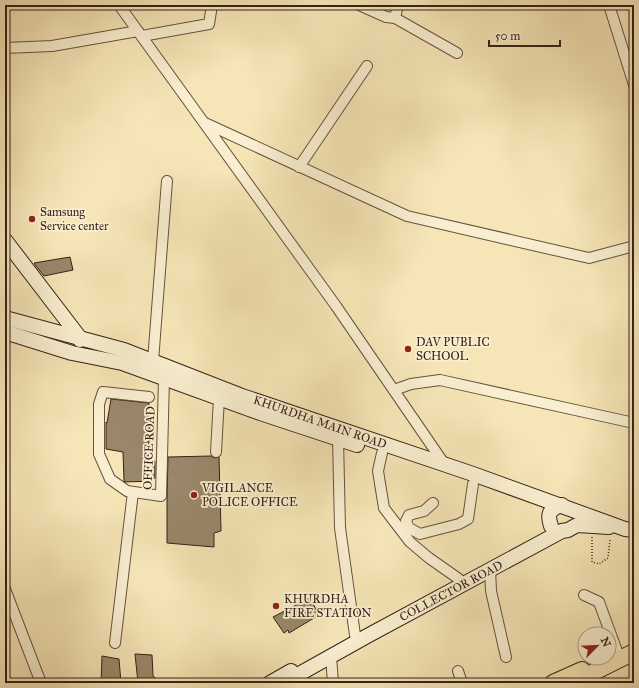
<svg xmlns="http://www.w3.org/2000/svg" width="639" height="688" font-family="'IM FELL Great Primer',serif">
  <rect width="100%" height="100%" fill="#f6e6b7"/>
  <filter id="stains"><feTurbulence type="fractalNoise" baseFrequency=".005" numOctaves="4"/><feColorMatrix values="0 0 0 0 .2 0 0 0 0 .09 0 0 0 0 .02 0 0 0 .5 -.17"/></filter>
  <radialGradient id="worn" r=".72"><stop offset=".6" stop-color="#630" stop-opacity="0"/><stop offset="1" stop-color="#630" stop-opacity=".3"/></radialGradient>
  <g fill="#9a876a" stroke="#362017">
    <path d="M70 257 73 270 44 276 36 266 34 263Z"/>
    <path d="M111 399 149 403 147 425H150L148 458H151V461H155V478H153L152 481 125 482 124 481 123 452 106 449V422L107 423Z"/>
    <path d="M211 456 215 458 219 457 221 531 214 533V547L167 543V498L168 457Z"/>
    <path d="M310 598 319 615 289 633 288 630 284 633 273 617Z"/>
    <path d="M135 654 152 655 153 676 161 683H138Z"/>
    <path d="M102 656 119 659 121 683H101Z"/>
  </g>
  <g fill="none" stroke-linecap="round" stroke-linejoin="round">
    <defs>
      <g id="minor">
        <path d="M119 5 336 306 445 465"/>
        <path d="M359 5 386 17 395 18 457 53"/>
        <path d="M609 5 634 85"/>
        <path d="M395 18 398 5"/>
        <path d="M142 36 209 24 212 5"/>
        <path d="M5 48 52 46 138 31"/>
        <path d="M205 123 407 216 589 258 634 246"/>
        <path d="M299 167 367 66"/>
        <path d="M153 361 167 181"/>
        <path d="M394 390 411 384 440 380 634 423"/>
        <path d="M149 397 103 392 99 404V454L110 479 127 491 161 496 164 378"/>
        <path d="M338 438 340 528 355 635"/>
        <path d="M216 452 219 398"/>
        <path d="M382 453 378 471 384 508 410 542 429 558 459 579"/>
        <path d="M433 503 424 511 409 515 406 521 409 528 420 534 459 524 468 519 473 484"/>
        <path d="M490 569 491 591 506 657"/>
        <path d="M5 589 41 683"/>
        <path d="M584 595 599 602 618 654"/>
        <path d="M115 643 133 492"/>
        <path d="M331 656 333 683"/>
        <path d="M458 671 462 683"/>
      </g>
      <g id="secondary">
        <path d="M5 240 80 338V340"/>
        <path d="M5 318 124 350 242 396 473 474 625 529 634 530"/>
        <path d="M5 332 72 353 122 363 260 413 357 445"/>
        <path d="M551 526C547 514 549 509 562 505"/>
        <path d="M270 683 291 671"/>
        <path d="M283 683 369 635 562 531 568 530 577 525 609 527"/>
      </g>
      <g id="primary">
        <path d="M553 683 582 670"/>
        <path d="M572 683 634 652"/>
      </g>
    </defs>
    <use href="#minor" stroke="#66523f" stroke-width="12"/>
    <use href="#secondary" stroke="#362017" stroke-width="16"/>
    <use href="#primary" stroke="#362017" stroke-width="18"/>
    <path stroke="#362017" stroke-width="1.5" stroke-dasharray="1 2" stroke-linecap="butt" d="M592 537V562L599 564 608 558 610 539"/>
    <use href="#minor" stroke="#f9efd0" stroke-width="10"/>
    <use href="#secondary" stroke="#f9efd0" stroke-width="14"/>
    <use href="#primary" stroke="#f6e6b7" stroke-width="16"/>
  </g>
  <g fill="#8f2418" stroke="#f9efd0" stroke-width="1.5">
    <circle cx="32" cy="219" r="4"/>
    <circle cx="408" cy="349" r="4"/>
    <circle cx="194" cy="495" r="4"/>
    <circle cx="276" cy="606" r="4"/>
  </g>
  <g text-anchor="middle" stroke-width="3.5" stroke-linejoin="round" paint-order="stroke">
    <g font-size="12" fill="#362017" stroke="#f9efd0" text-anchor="start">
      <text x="40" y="216">Samsung<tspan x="40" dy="14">Service center</tspan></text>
      <text x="416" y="346">DAV PUBLIC<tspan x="416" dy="14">SCHOOL</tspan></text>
      <text x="202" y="492">VIGILANCE<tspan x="202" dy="14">POLICE OFFICE</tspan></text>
      <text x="284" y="603">KHURDHA<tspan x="284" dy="14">FIRE STATION</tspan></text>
    </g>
    <g font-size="12" fill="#362017" stroke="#f9efd0">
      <text transform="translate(320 422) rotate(19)" y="4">KHURDHA MAIN ROAD</text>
      <text transform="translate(149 448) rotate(-88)" y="4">OFFICE ROAD</text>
      <text transform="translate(451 591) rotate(-28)" y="4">COLLECTOR ROAD</text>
    </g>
  </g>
  <rect width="639" height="688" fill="none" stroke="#f6e6b7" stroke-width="20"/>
  <rect x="6" y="6" width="627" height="676" fill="none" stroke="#362017" stroke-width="2"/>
  <rect x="10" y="10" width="619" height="668" fill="none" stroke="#362017"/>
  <g transform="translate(597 646) rotate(66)"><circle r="19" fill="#f9efd0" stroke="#ab9c86"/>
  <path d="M0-3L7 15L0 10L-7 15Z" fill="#8f2418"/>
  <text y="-6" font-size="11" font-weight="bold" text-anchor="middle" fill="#362017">N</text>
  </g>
  <path d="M489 40v6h71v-6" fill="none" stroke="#362017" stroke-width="2"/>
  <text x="495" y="40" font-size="12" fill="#362017" stroke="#f9efd0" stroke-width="3" paint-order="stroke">50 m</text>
  <rect width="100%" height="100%" filter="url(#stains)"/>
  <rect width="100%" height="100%" fill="url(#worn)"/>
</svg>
